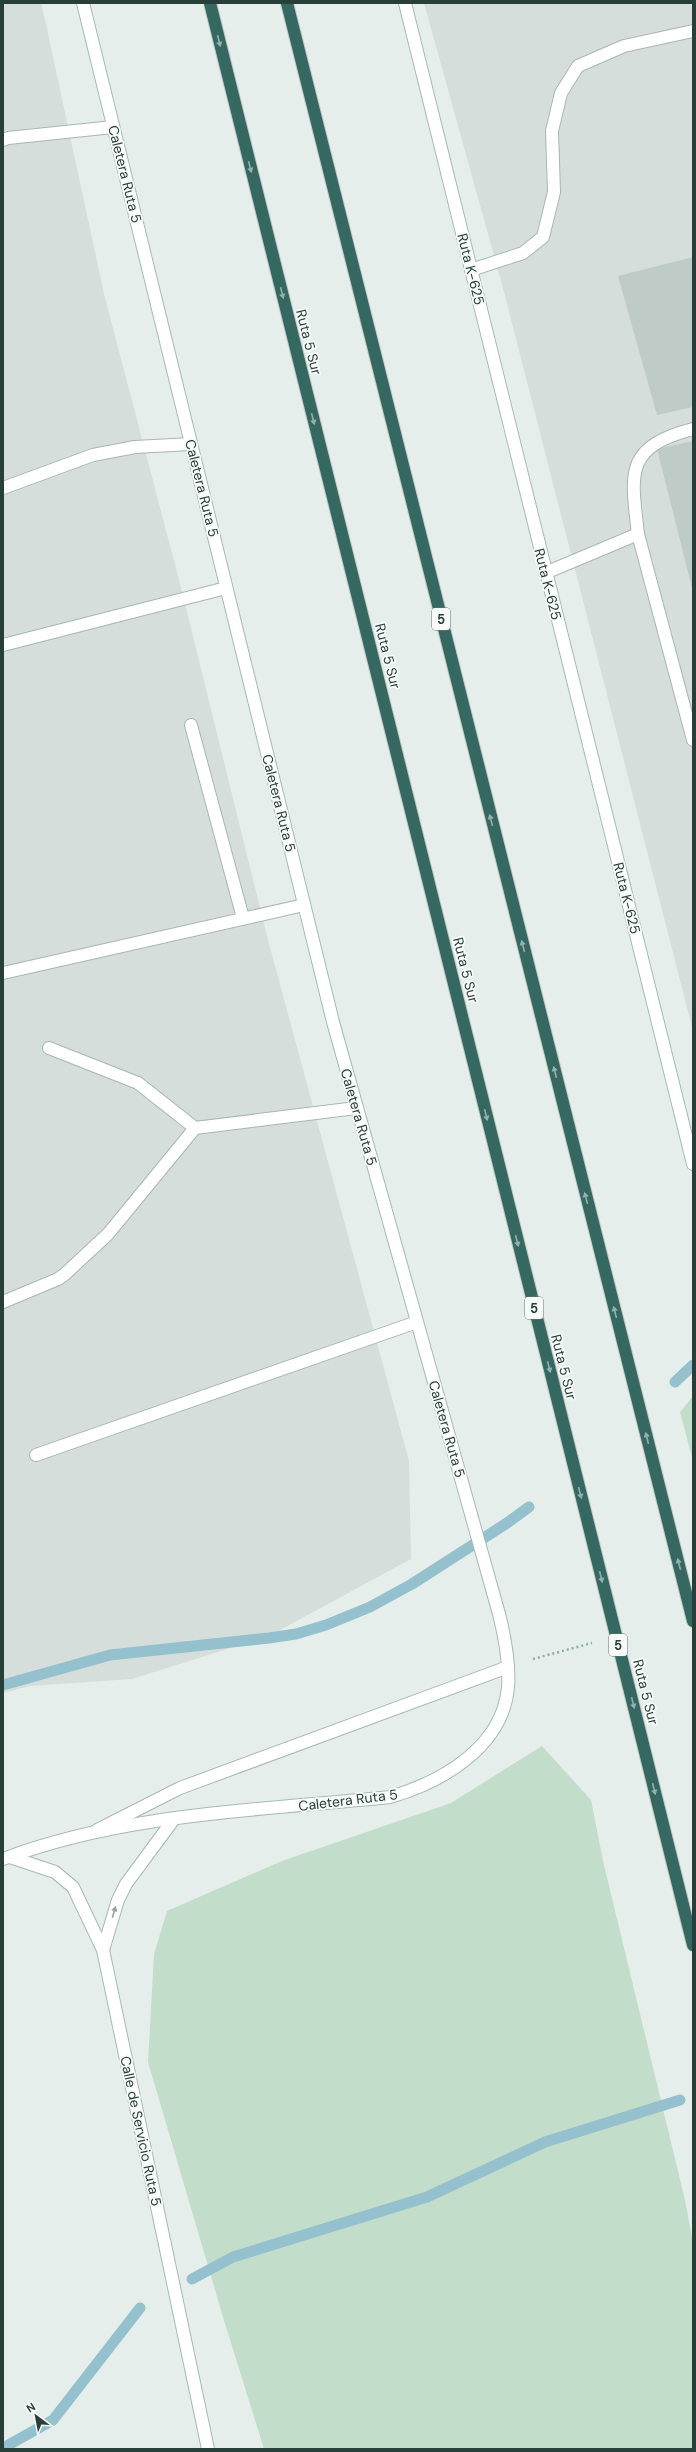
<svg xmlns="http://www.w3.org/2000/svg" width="696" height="2452" font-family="'DM Sans',sans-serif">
  <rect width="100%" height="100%" fill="#e6eeeb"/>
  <g fill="#d5deda">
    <path d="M3 3H41L44 15 104 294 179 580 268 940 409 1461 411 1559 269 1636 132 1679 30 1686 3 1693Z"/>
    <path d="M424 3H693V1031L503 288Z"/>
  </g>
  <g fill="#c2ddca">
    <path d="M693 1396V1461L680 1412Z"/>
    <path d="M542 1746 591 1800 603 1861 685 2200 693 2243V2449H264L223 2317 148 2062 154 1954 167 1911 282 1861 451 1803Z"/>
  </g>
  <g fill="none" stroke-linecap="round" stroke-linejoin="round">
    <g stroke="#94c1cd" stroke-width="11">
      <path d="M675 1382 693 1365"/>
      <path d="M3 1685 110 1655 269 1638 296 1634 326 1625 370 1607 412 1584 507 1523 529 1507"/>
      <path d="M192 2279 233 2257 427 2197 545 2142 680 2100"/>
      <path d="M3 2448 53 2420 140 2308"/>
    </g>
  </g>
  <g fill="#bfcbc7">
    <path d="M693 257V407L657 415 618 276Z"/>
    <path d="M693 441V588H692L657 449Z"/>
  </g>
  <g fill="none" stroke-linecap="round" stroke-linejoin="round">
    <defs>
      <g id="lane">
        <path d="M3 140 8 138 113 127"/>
        <path d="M471 270 523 253 543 237 554 192 552 131 561 93 578 66 624 46 693 31"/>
        <path d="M3 488 93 455 135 447 191 444"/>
        <path d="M638 534C631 473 624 447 693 429"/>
        <path d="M545 573 638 534 693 740"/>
        <path d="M3 645 226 588"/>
        <path d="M191 725 243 918"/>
        <path d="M3 973 304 905"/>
        <path d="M49 1048 138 1083 195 1128 356 1108"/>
        <path d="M3 1302 58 1279 65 1274 108 1234 195 1128"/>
        <path d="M36 1455 417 1322"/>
        <path d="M97 1830 180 1788 508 1667"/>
      </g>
      <g id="secondary">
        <path d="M405 3 693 1164"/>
        <path d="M10 1857 55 1872 73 1887 103 1950 208 2449"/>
        <path d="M3 1859C124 1813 263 1810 390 1797 442 1782 503 1747 508 1687 510 1663 505 1638 499 1614L333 1022 83 3"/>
        <path d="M103 1950 118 1900 126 1884 174 1819"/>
      </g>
      <g id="highway">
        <path d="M210 3 693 1945"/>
        <path d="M287 3 693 1621"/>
      </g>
    </defs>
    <use href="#lane" stroke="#a9b6b2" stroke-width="14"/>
    <use href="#secondary" stroke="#a6b9b3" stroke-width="14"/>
    <use href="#highway" stroke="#c3c9c8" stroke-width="14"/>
    <path stroke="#8aaea5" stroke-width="2.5" stroke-dasharray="2 3" stroke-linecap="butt" d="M533 1659 592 1643"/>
    <use href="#lane" stroke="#fff" stroke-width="12"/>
    <use href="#secondary" stroke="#fff" stroke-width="12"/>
    <use href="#highway" stroke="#356860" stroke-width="12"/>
  </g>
  <defs><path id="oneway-solid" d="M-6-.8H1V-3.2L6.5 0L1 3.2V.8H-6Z"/></defs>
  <g fill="#96b1ac">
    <use href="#oneway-solid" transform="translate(219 41) rotate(76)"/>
    <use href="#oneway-solid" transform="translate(250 167) rotate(76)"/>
    <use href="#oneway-solid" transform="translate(282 293) rotate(76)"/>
    <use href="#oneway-solid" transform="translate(313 419) rotate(76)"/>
    <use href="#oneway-solid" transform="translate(491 820) rotate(-104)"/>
    <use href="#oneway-solid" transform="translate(523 946) rotate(-104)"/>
    <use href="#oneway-solid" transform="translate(555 1072) rotate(-104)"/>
    <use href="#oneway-solid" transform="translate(486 1115) rotate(76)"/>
    <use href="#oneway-solid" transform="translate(586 1198) rotate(-104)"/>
    <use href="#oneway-solid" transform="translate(517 1241) rotate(76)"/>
    <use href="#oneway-solid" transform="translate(615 1312) rotate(-104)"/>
    <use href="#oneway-solid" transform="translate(549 1367) rotate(76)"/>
    <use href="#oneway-solid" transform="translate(647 1438) rotate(-104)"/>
    <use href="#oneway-solid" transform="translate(580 1493) rotate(76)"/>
    <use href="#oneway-solid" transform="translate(679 1564) rotate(-104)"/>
    <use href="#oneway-solid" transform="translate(601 1577) rotate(76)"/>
    <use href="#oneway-solid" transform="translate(633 1703) rotate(76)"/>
    <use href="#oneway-solid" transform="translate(654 1789) rotate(76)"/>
  </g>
  <use fill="#939f9c" href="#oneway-solid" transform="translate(114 1912) rotate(-74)"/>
  <g text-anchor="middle" stroke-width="3.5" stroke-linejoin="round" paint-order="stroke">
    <g fill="#f7faf9" stroke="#657773" stroke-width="1">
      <rect x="432" y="608" width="18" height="22" rx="3"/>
      <rect x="525" y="1297" width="18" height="22" rx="3"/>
      <rect x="609" y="1634" width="18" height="22" rx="3"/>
    </g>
    <g font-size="13" font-weight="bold" fill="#273f39">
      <text x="441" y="624">5</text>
      <text x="534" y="1313">5</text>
      <text x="618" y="1650">5</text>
    </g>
    <g font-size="14" fill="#273f39" stroke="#f7faf9">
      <text transform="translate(125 174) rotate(76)" y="5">Caletera Ruta 5</text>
      <text transform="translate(471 269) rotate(76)" y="5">Ruta K-625</text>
      <text transform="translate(309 342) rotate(76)" y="5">Ruta 5 Sur</text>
      <text transform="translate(202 488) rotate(76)" y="5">Caletera Ruta 5</text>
      <text transform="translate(548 584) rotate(76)" y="5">Ruta K-625</text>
      <text transform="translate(388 656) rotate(76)" y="5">Ruta 5 Sur</text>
      <text transform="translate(279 803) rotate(76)" y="5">Caletera Ruta 5</text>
      <text transform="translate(627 898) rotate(76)" y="5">Ruta K-625</text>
      <text transform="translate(466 970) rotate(76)" y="5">Ruta 5 Sur</text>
      <text transform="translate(359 1117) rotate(74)" y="5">Caletera Ruta 5</text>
      <text transform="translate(564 1367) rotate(76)" y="5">Ruta 5 Sur</text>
      <text transform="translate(447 1429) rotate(74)" y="5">Caletera Ruta 5</text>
      <text transform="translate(646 1692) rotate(76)" y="5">Ruta 5 Sur</text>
      <text transform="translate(348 1800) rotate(-7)" y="5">Caletera Ruta 5</text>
      <text transform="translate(141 2131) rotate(78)" y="5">Calle de Servicio Ruta 5</text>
    </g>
  </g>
  <rect width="696" height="2452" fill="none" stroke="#273f39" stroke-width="8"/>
  <g transform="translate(36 2416) rotate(328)" stroke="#f7faf9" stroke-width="3" paint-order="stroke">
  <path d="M0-3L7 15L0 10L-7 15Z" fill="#273f39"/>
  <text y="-6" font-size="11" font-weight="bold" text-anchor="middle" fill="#273f39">N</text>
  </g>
</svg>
